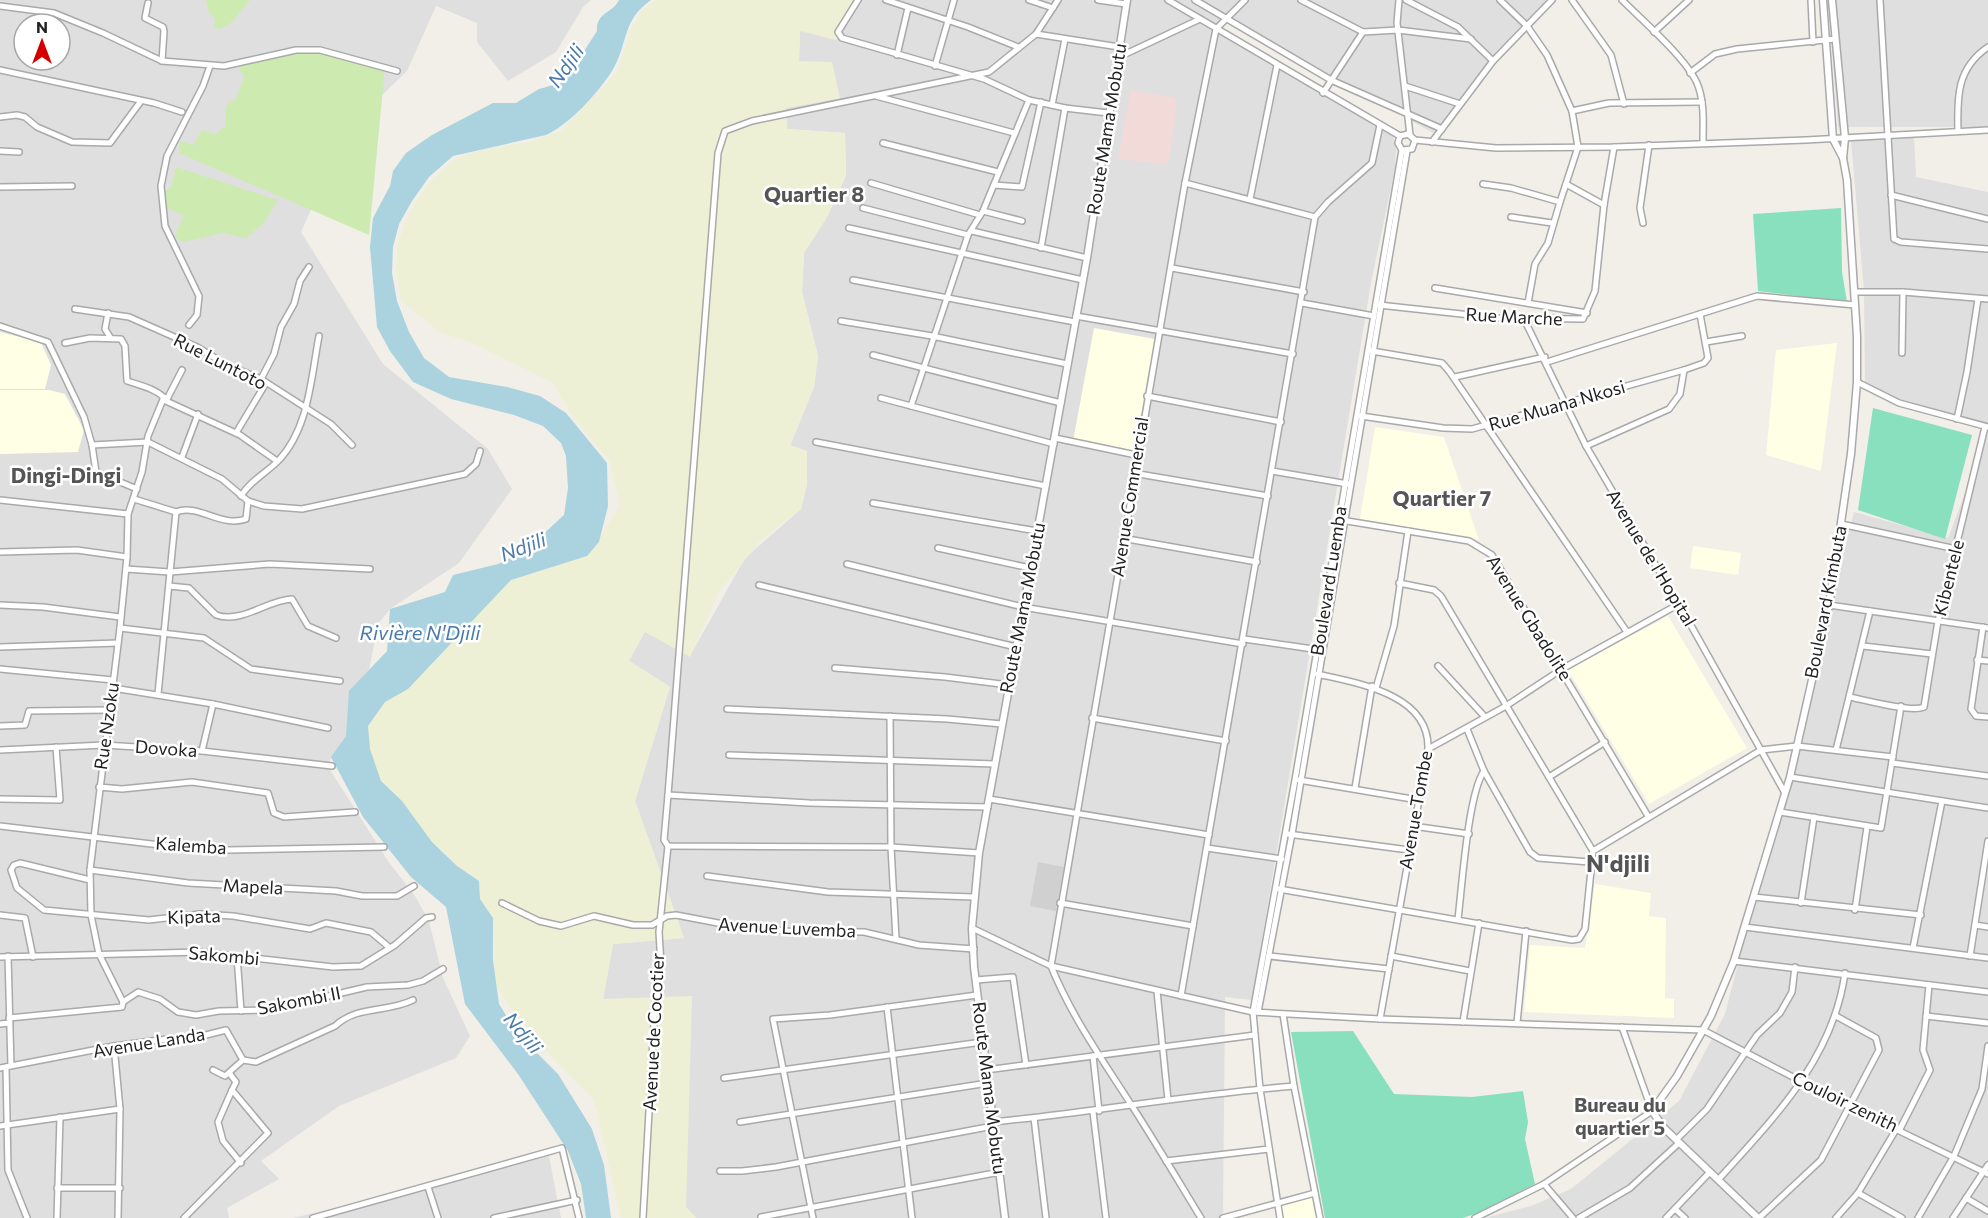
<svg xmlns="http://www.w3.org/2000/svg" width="1988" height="1218" font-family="Commissioner,sans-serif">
  <rect width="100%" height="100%" fill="#f2efe9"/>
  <g fill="#e0dfdf" fill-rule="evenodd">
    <path d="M0 0H591L583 7 556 52 508 81 477 42V23L436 6 407 71 370 107 325 178 301 232 383 364 488 449 512 489 459 563 390 609 378 624 369 670 355 710 346 736 327 765 388 861 415 896 429 921 443 978 470 1036 456 1058 339 1106 261 1161 279 1179 227 1208 229 1218H0ZM24 24H60V60H24Z"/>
    <path d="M859 0H1552L1433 133 1225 16 1215 28 1392 132 1396 149 1395 168 1371 283 1252 1000 1225 997 1223 1218H696L686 1207 603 1000 613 944 684 938 635 801 670 687 629 661 645 631 690 656 745 558 801 509 807 484 790 446 814 387 818 356 802 292 804 253 827 217 846 175 845 133 787 129 786 108 840 98 799 61 800 31Z"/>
    <path d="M1828 0H1988V127H1838Z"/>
    <path d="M1914 136 1916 177 1988 192V423L1968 421 1901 401 1865 383 1864 291 1851 140Z"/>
    <path d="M1988 433V1218H1484L1531 1206 1571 1189 1679 1101 1725 1014 1854 512 1948 538Z"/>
    <path d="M549 1156 561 1218H293Z"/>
  </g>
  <path fill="#f2dad9" d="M1131 90 1171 97 1177 100 1172 142 1168 161 1164 164 1118 159Z"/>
  <g fill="#ffffe5">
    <path d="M1094 328 1155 339 1134 452 1073 441Z"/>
    <path d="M0 332 41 342 51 365 45 389H0Z"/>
    <path d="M1837 343 1821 471 1766 455 1776 350Z"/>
    <path d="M0 390H49L65 394 84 430 78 452 0 454Z"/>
    <path d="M1375 427 1444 437 1479 540 1360 519Z"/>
    <path d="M1693 546 1741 553 1738 575 1690 568Z"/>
    <path d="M1668 616 1747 748 1649 804 1568 670Z"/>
    <path d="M1595 884 1651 893 1649 916 1666 918 1665 998 1674 999V1018L1524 1012 1530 945 1585 948Z"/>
    <path d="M1313 1197 1317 1218H1283L1281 1205Z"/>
  </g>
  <path fill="#d0d0d0" d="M1038 862 1064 867 1056 911 1030 906Z"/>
  <path fill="#eef0d5" d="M656 0H859L836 40 800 31 799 61 832 62 840 98 786 108 787 129 845 133 846 176 827 217 804 253 802 292 818 356 814 387 790 445 807 451V484L801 509 760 541 719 592 690 657 645 632 629 661 670 687 635 801 684 938 613 944 603 999 692 996 686 1207 696 1218H621L594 1100 524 1029 495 985 493 918 480 899 479 881 457 866 432 842 402 801 381 781 370 749 368 726 385 702 408 689 511 579 587 556 620 506 610 462 569 411 553 383 472 343 439 332 401 300 396 272 397 246 404 225 416 201 433 178 456 158 490 148 530 142 561 131 617 72 632 27 641 11Z"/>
  <g fill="#cdebb0">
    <path d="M206 0H250L231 23 220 29 214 27 215 19 209 13Z"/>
    <path d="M296 50 329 51 385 67 369 235 179 153 180 141 193 145 202 130 215 134 225 127 226 106 236 98 244 77 237 64Z"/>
    <path d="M176 167 278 200 263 224 246 238 223 233 183 242 175 237 183 216 163 205 164 192 171 187Z"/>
  </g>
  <g fill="#88e0be">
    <path d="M1841 208 1842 272 1847 302 1758 291 1753 214Z"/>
    <path d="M1873 408 1972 435 1945 539 1858 510Z"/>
    <path d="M1353 1031 1394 1094 1472 1097 1523 1091 1528 1122 1525 1139 1535 1184 1484 1211 1463 1218H1325L1291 1032Z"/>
  </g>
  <path fill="#aad3df" d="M619 0H651C621 21 629 43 612 71 597 94 570 124 546 135L453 156 429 177 412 201 399 224 393 247 392 273 397 301 409 332 424 358 449 377 507 387 540 396 566 413 607 463 608 506 599 542 587 556 511 580 408 689 385 702 368 726 370 749 381 781 402 801 432 842 457 866 479 881 480 899 493 918V960L499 1004 517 1033 558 1074 592 1129 604 1165 611 1218H586L581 1184 568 1151 518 1074 465 1004 446 907 411 877 363 817 331 757 346 736 349 691 387 651 390 609 445 592 453 575 498 564 525 551 564 515 568 488 566 456 561 443 543 426 514 415 451 399 413 382 390 351 377 327 370 247 373 218 390 186 393 171 406 153 432 135 493 103H516L539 89 564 82 597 31C596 12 612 14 619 0Z"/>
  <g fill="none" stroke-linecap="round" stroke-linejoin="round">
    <defs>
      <g id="minor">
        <path d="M858 0 838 32 842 38 984 79 1029 100 1065 108 1108 113"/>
        <path d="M886 0 968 27 1018 47"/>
        <path d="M1029 0 1053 8"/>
        <path d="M1098 0 1126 4"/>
        <path d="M1168 0 1400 136 1408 134 1415 140 1496 148 1614 147 1806 140 1988 130"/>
        <path d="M1195 0 1331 80 1442 129"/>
        <path d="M1301 0 1363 32 1398 30 1471 39"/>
        <path d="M1399 0 1397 23 1410 135"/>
        <path d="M1406 0 1458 27 1493 61"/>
        <path d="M1572 0 1611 55 1624 104"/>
        <path d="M1622 0C1643 21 1685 57 1697 83 1705 102 1703 124 1703 143"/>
        <path d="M1811 0 1813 42"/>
        <path d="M1880 0 1894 239 1901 242 1988 249"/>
        <path d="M148 3 145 18 163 27 164 31 162 61"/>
        <path d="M0 6 54 13 103 33 162 61 224 66 296 50H320L397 71"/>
        <path d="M1654 32 1689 0"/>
        <path d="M1036 34 1119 47"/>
        <path d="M897 55 908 8"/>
        <path d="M1117 58 1200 19"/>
        <path d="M935 66 954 0"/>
        <path d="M0 70 154 103 182 112"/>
        <path d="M1690 73 1715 54 1737 49 1835 39"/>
        <path d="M1405 86 1460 104"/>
        <path d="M1323 93 1363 32"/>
        <path d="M876 96 1014 133"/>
        <path d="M1052 105 1065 39"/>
        <path d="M1572 111 1609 103 1702 102"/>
        <path d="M0 117 17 115 25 117 37 127 72 142 110 143 141 101"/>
        <path d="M1958 131C1957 96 1957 68 1988 47"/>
        <path d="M1400 136 1398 143 1402 150 1412 149 1415 140"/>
        <path d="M1432 142 1493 61 1552 0"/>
        <path d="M883 143 998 172"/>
        <path d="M0 151 19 152"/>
        <path d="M871 183 980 215"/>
        <path d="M1185 183 1315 217"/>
        <path d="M1483 184 1511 188 1560 202 1578 147 1572 111 1547 55 1527 26 1500 0"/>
        <path d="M1566 184 1604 205"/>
        <path d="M994 185 1022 187 1041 102"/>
        <path d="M0 187 72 186"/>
        <path d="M1891 195 1988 219"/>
        <path d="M1250 199 1277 65"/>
        <path d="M863 208 968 235"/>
        <path d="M983 211 1022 221"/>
        <path d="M1511 217 1552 223"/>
        <path d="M1643 223 1640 208 1649 145"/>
        <path d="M849 228 1083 280"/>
        <path d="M972 231 1087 258"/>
        <path d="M1041 248 1065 108"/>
        <path d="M1172 268 1304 292"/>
        <path d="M853 280 1075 322"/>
        <path d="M1435 288 1587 313"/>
        <path d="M1855 292H1903L1988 299"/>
        <path d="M1302 303 1374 316"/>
        <path d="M1528 303 1535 264 1548 243 1560 202"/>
        <path d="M1379 305 1498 318 1583 319 1595 291 1604 205 1614 147"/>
        <path d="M75 309 129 317 197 347 227 365 261 379 331 424 352 445"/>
        <path d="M108 313 105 329 110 337"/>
        <path d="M1076 316 1293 354"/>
        <path d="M1524 319 1586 446 1693 629 1785 793"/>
        <path d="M841 321 932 336 1067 364"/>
        <path d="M189 325 197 315 199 296 165 226 161 186 167 156 203 86 210 66"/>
        <path d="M0 326 48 342 84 417 92 445 148 442 222 479 248 501 264 506 302 509 465 474 476 464 480 451"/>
        <path d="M1706 342 1742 336"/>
        <path d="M65 343 90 338 121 339 125 346 127 381C139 385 161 390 166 401L240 435 277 461"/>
        <path d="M1372 351 1442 363 1449 371 1627 632"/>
        <path d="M1902 353 1903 292"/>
        <path d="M873 355 1061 403"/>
        <path d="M1547 362 1757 296 1855 305"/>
        <path d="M1455 377 1545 357"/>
        <path d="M261 379 274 354 281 327 294 304 300 281 309 267"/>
        <path d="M1857 382 1899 403 1988 427"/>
        <path d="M1147 396 1281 422"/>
        <path d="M881 398 1054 444"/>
        <path d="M166 401 182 370"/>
        <path d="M911 406 968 235 983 211 1029 100"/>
        <path d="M1361 416 1443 428 1472 429 1684 370 1704 363 1708 358 1700 314"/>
        <path d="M1957 419 1967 372 1978 299"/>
        <path d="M236 433 266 383"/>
        <path d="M1055 438 1136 455"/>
        <path d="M816 442 1046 486"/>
        <path d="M92 445 96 472 137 489"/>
        <path d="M1586 446 1669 409 1680 394 1684 370"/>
        <path d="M182 457 198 414"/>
        <path d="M1272 471 1348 484"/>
        <path d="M1133 473 1268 496"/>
        <path d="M241 496C251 480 265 474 278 461 309 429 311 378 319 336"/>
        <path d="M134 499 176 512C198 503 221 528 246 519L248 501"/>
        <path d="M0 500 128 514"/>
        <path d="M873 503 1037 531"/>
        <path d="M1341 520 1469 541 1492 555 1648 816"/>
        <path d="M1841 524 1956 549"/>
        <path d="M1122 538 1257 562"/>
        <path d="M938 548 1030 568"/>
        <path d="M0 552 77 550 127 557"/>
        <path d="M847 564 1023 607 1243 644"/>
        <path d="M126 569 170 572 270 564 370 569"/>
        <path d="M1399 583 1434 590 1441 596 1593 851"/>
        <path d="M759 585 1016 647"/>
        <path d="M169 586 189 588 216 615C242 624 267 600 292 599L308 626 336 638"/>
        <path d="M0 605 43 607 120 617"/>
        <path d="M1829 605 1988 628"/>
        <path d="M1983 627 1971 709 1976 716 1988 717"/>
        <path d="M120 628 204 638 251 669 340 681"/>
        <path d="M1244 639 1320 650"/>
        <path d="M1863 646 1932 654"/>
        <path d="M0 647 118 643"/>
        <path d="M1977 660 1988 661"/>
        <path d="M1438 666 1485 717"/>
        <path d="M835 668 945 677 1009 685"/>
        <path d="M0 669 113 680"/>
        <path d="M1317 674C1357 683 1430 694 1428 749L1380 1019"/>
        <path d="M113 688 213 704 328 728"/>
        <path d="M1376 688 1394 626 1408 531"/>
        <path d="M158 694 176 512"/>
        <path d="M1850 697C1865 700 1912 713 1924 707L1938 621 1985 427"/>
        <path d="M727 709 947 719 1002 724"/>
        <path d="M890 716 891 847 896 939"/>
        <path d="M1092 718 1226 741"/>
        <path d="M0 726 25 725 29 711 109 710"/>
        <path d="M1467 729 1484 771 1530 852 1538 858 1590 862"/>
        <path d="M1428 749 1506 706 1562 669 1679 604"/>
        <path d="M0 750 104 745 202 751 332 766"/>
        <path d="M1836 750 1870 611"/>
        <path d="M202 751 213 704"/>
        <path d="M729 755 995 764"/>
        <path d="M1892 763 1988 776"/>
        <path d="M1549 777 1605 742"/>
        <path d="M1790 777 1988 808"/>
        <path d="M1299 780 1418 800"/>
        <path d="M99 787 122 789 192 782 268 793 274 813 284 817 355 812"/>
        <path d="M1355 788 1372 686"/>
        <path d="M668 795 664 840 668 846 891 847 979 853"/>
        <path d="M0 799 60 800 56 747"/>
        <path d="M989 799 1209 835"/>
        <path d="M988 807 809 803 668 795 718 153 725 131 752 121 989 72 1036 34 1058 0"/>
        <path d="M1780 812 1881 828 1901 706"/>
        <path d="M0 826 160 845 227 850 384 847"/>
        <path d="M1413 826 1469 834"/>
        <path d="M1288 834 1409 850"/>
        <path d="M1207 848 1282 859"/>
        <path d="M90 870 188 883 336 891 362 896H397L414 886"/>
        <path d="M707 876 828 892 974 897"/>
        <path d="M90 880 20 863 14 865 11 870 17 888 44 910 149 920 200 914 233 916 310 929 326 923 371 932 390 948"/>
        <path d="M1279 889 1572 940 1579 939 1585 929 1593 851 1761 750 1797 746 1893 757"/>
        <path d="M1754 897 1921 915"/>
        <path d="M502 903 539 921 561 926 594 916 633 925H652L667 916 676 915 739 927 787 931 864 932 919 945 974 949"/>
        <path d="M1060 903 1193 926"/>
        <path d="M1801 903 1814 817"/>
        <path d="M1855 910 1867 827"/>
        <path d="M0 915 25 918 33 957"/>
        <path d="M1458 919C1462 887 1468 794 1484 771"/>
        <path d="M1975 925 1988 927"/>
        <path d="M1745 927 1988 958"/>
        <path d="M972 928 1051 966 1253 1012 1380 1019 1703 1030 1850 1107 1988 1174"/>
        <path d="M1913 948 1942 801"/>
        <path d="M8 956 11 1066"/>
        <path d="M237 956 241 1011"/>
        <path d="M1269 956 1389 969"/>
        <path d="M1391 956 1470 971"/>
        <path d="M1970 956 1988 841"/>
        <path d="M0 957 200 952 333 967 361 966 395 945 426 918 432 917"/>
        <path d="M1734 961 1988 992"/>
        <path d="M976 980 1013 977 1026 1065"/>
        <path d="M1157 991 1168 1100"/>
        <path d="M1181 996 1315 217 1328 202 1372 163 1380 125"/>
        <path d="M123 1002 138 992 160 999 178 1012 196 1015 219 1011 269 1010 367 987 408 985 423 981 443 969"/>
        <path d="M887 1007 912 1218"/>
        <path d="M1258 1012 1292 834 1407 151"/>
        <path d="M1283 1014 1294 1086 1320 1218"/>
        <path d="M1926 1016 1988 1023"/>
        <path d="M9 1018 122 1007 123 1002 99 954 91 915 90 870 120 628 127 557 128 514 142 472 148 436 164 397"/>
        <path d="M1463 1022 1479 923"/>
        <path d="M1517 1023 1526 931"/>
        <path d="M0 1024 9 1023"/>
        <path d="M114 1046 120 1109 118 1218"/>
        <path d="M1093 1056 1099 1111"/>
        <path d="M243 1060 256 1062 335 1026C357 1005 387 1013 413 1000"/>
        <path d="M6 1067 8 1170 27 1218"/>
        <path d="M0 1068 114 1046 182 1037 186 1040 226 1030 243 1060 225 1076 213 1070"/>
        <path d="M986 1070 1255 1035"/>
        <path d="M724 1078 982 1042"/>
        <path d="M232 1090 218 1122 223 1141 241 1163"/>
        <path d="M1093 1112 1106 1218"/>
        <path d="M1034 1118 1046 1218"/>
        <path d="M740 1122 988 1083"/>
        <path d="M993 1122C1094 1112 1193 1094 1294 1086"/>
        <path d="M0 1126 120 1109"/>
        <path d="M1900 1129 1930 1070 1923 1050 1929 985"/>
        <path d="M1676 1140 1707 1109 1757 1035 1780 1013 1792 992 1795 967"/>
        <path d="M1166 1161 1269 1149"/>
        <path d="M720 1171H742L776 1167 993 1126"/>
        <path d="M1718 1180C1774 1118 1833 1059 1845 973"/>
        <path d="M1544 1184 1573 1218"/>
        <path d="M428 1187 438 1218"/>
        <path d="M57 1188H120"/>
        <path d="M1858 1193 1902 1218"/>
        <path d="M1966 1198 1988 1211"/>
        <path d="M1675 1209 1685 1218"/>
        <path d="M761 1217 1000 1172"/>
        <path d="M57 1218 60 1117"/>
        <path d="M184 1218 268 1133 232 1090 236 1082 230 1074"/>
        <path d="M313 1218 562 1148 579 1218"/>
        <path d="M494 1218 577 1200"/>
        <path d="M643 1218 655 1005 661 965 659 932 668 846"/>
        <path d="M813 1218 773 1019 830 1015 977 995"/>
        <path d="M1201 1218C1179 1182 1157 1145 1134 1109 1104 1062 1072 1018 1051 966L1185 183 1216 29 1245 0"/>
        <path d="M1223 1218 1315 1193"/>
        <path d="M1280 1218 1260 1089 1253 1012 1295 780 1402 150"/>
        <path d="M1475 1218 1544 1184 1652 1111 1622 1027"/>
        <path d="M1579 1218 1630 1188 1679 1143"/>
        <path d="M1666 1218 1710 1172"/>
        <path d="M1759 1218 1821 1160 1879 1050 1876 1038 1836 1016"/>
        <path d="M1836 1218 1858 1193 1897 1128"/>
        <path d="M1918 1218 1954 1156 1982 1089 1988 1046"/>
        <path d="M1953 1218 1988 1165"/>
      </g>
      <g id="tertiary">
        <path d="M1832 0 1845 138 1843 158"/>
        <path d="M1005 1218 974 967 972 928 979 853 1087 258 1127 0"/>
        <path d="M1758 1218 1664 1128 1652 1111 1677 1076 1711 1016 1734 961 1790 777 1829 605 1851 454 1857 382V336L1847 180 1843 158 1833 139 1823 0"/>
      </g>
    </defs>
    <use href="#minor" stroke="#a9a9a9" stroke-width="8"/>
    <use href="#tertiary" stroke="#a9a9a9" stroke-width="9"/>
    <use href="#minor" stroke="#fff" stroke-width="5"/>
    <use href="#tertiary" stroke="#fff" stroke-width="6"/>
  </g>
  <g text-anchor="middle" stroke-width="5" stroke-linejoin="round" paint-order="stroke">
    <g font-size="18" fill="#222" stroke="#fff">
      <text transform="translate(1107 129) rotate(-81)" y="6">Route Mama Mobutu</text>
      <text transform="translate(1514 317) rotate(3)" y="6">Rue Marche</text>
      <text transform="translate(220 362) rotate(27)" y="6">Rue Luntoto</text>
      <text transform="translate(1557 406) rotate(-16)" y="6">Rue Muana Nkosi</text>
      <text transform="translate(1130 497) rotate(-81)" y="6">Avenue Commercial</text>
      <text transform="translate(1651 558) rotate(59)" y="6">Avenue de l'Hopital</text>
      <text transform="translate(1949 578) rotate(-76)" y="6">Kibentele</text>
      <text transform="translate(1329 581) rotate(-81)" y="6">Boulevard Luemba</text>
      <text transform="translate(1826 602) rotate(-79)" y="6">Boulevard Kimbuta</text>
      <text transform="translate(1023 608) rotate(-79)" y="6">Route Mama Mobutu</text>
      <text transform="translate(1529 618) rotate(58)" y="6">Avenue Gbadolite</text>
      <text transform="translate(107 726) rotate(-82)" y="6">Rue Nzoku</text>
      <text transform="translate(166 749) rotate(4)" y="6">Dovoka</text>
      <text transform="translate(1416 810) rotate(-80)" y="6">Avenue Tombe</text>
      <text transform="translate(191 846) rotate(4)" y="6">Kalemba</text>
      <text transform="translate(253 887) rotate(3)" y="6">Mapela</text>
      <text transform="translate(194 917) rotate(-2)" y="6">Kipata</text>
      <text transform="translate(787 928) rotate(3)" y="6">Avenue Luvemba</text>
      <text transform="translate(224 956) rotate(5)" y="6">Sakombi</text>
      <text transform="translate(299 1001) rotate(-11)" y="6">Sakombi II</text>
      <text transform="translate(654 1032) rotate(-87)" y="6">Avenue de Cocotier</text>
      <text transform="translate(149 1043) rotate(-9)" y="6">Avenue Landa</text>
      <text transform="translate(989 1088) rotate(83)" y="6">Route Mama Mobutu</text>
      <text transform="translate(1845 1102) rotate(26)" y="6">Couloir zenith</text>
    </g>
    <g font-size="20" font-style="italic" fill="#4a7aab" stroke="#fff">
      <text transform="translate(566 66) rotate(-55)" y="7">Ndjili</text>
      <text transform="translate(523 547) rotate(-21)" y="7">Ndjili</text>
      <text x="420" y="640">Rivière N'Djili</text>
      <text transform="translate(523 1033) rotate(50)" y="7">Ndjili</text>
    </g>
    <g font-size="20" font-weight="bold" fill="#555" stroke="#fff">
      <text x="1620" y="1112">Bureau du<tspan x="1620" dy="23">quartier 5</tspan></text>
    </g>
    <g font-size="21" font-weight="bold" fill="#555" stroke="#fff">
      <text x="814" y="202">Quartier 8</text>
      <text x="66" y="483">Dingi-Dingi</text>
      <text x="1442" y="506">Quartier 7</text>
    </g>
    <g font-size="24" font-weight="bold" fill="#555" stroke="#fff">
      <text x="1618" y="872">N'djili</text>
    </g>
  </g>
  <g transform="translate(42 42)"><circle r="28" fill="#ffffff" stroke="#a7a7a7" stroke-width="1.5"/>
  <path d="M0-4.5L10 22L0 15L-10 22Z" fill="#d40000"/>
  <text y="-9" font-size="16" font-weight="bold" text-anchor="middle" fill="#222222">N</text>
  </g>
</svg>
